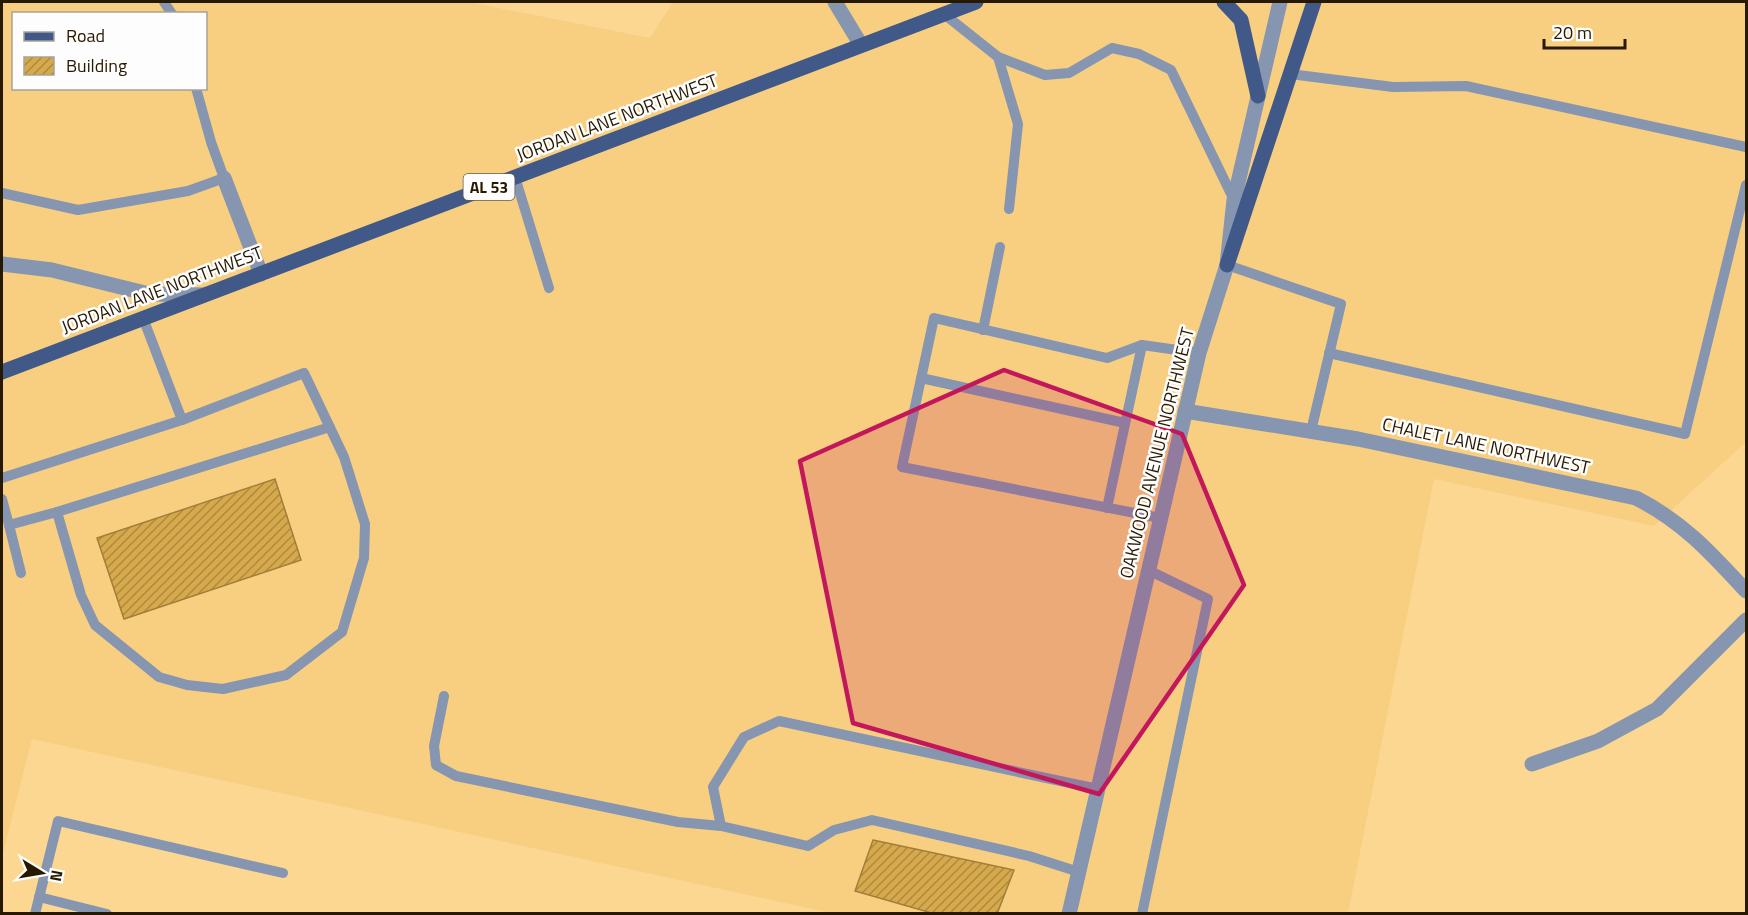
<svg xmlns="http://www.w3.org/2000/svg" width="1748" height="915" font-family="'Titillium Web',sans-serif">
  <defs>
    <pattern id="building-hatch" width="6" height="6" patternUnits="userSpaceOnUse" patternTransform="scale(1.5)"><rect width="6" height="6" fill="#d7a94d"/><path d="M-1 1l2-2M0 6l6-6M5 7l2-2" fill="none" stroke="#ae893e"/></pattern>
  </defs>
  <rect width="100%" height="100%" fill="#fcd791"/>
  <path fill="#f8cf81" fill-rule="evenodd" d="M2 2H469L650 38 673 2H1746V442L1654 526 1434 479 1348 913H831L32 739 2 857ZM14 14H206V88H14Z"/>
  <g fill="url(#building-hatch)" stroke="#a17e39" stroke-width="1.5">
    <path d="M275 479 301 560 124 619 97 538Z"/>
    <path d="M873 840 1014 870 997 914H935L855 891Z"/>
  </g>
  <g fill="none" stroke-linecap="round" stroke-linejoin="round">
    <g stroke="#8695b0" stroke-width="10">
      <path d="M164 2 172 14"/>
      <path d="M944 14 998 57 1045 75 1069 73 1112 48 1139 54 1171 70 1234 200"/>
      <path d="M998 57 1018 124 1009 209"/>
      <path d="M1290 74 1393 87 1466 86 1746 147"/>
      <path d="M515 177 549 288"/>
      <path d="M2 193 78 210 188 191 224 178 211 142 196 88"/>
      <path d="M1227 265 1341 304 1311 431"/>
      <path d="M983 330 1000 247"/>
      <path d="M1329 353 1685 434 1746 185"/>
      <path d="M921 378 1125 423"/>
      <path d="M182 420 304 373 344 457 365 524 364 558 342 632 286 675 223 689 187 685 159 677 95 625 81 595 57 512 330 427"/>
      <path d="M2 478 182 420 143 318"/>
      <path d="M2 499 9 525 57 512"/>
      <path d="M1107 508 1142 345"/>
      <path d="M1160 518 902 467 934 318 1107 358 1142 345 1199 353"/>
      <path d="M9 525 21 573"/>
      <path d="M444 696 434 746 436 765 456 776 678 822 721 826"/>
      <path d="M1079 872 1029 856 872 820 834 830 808 846 721 826 713 787 744 737 779 721 1098 789"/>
      <path d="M39 897 107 914"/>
      <path d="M35 914 58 821 283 873"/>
      <path d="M1142 914 1208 599 1148 570"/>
    </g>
    <g stroke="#8695b0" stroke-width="15">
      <path d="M835 2 861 45"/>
      <path d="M224 178 261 274"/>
      <path d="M2 264 52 270 149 294 204 295"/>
      <path d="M1185 411 1358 439 1636 498C1683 522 1710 552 1746 591"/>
      <path d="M1532 764 1598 741 1657 709 1746 620"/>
    </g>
    <path stroke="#8695b0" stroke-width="15" d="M1069 914 1199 353 1227 265 1234 200 1280 2"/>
    <g stroke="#405988" stroke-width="15">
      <path d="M1224 2 1241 20 1258 96"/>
      <path d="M1227 265 1314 2"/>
      <path d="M2 372 976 2"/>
    </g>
  </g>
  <path fill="#c2185b" fill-opacity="0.2" stroke="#c2185b" stroke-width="4.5" stroke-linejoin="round" d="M1004 370 1182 434 1244 585 1099 794 853 723 800 461Z"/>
  <g text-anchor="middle" stroke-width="5" stroke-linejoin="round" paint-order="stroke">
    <rect fill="#fdfdfd" stroke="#675d4c" stroke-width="1.5" x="463.5" y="174" width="51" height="26" rx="4.5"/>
    <g font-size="16" font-weight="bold" fill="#271900">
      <text x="489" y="193">AL 53</text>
    </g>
    <g font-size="18" fill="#271900" stroke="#fdfdfd">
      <text transform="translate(617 118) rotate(-21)" y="6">JORDAN LANE NORTHWEST</text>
      <text transform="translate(162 290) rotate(-21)" y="6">JORDAN LANE NORTHWEST</text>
      <text transform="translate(1486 446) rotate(12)" y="6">CHALET LANE NORTHWEST</text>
      <text transform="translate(1157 453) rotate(-76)" y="6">OAKWOOD AVENUE NORTHWEST</text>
    </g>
  </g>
  <rect width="1748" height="915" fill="none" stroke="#271900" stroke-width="6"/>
  <rect x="12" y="12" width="195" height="78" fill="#fdfdfd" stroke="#a7a298" stroke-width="1.5"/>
  <rect x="24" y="32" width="30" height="9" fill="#405988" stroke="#a7a298" stroke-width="1.5"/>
  <text x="66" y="42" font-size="18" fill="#271900">Road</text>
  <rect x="24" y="57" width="30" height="18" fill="url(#building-hatch)" stroke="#a7a298" stroke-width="1.5"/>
  <text x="66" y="72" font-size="18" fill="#271900">Building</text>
  <g transform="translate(42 873) rotate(101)" stroke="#fdfdfd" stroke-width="4.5" paint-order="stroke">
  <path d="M0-4.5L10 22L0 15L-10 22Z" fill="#271900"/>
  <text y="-9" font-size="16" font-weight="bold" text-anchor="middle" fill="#271900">N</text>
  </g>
  <path d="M1544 39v9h81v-9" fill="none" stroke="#271900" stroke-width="3"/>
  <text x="1553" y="39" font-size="18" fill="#271900" stroke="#fdfdfd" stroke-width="4.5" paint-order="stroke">20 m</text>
</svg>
